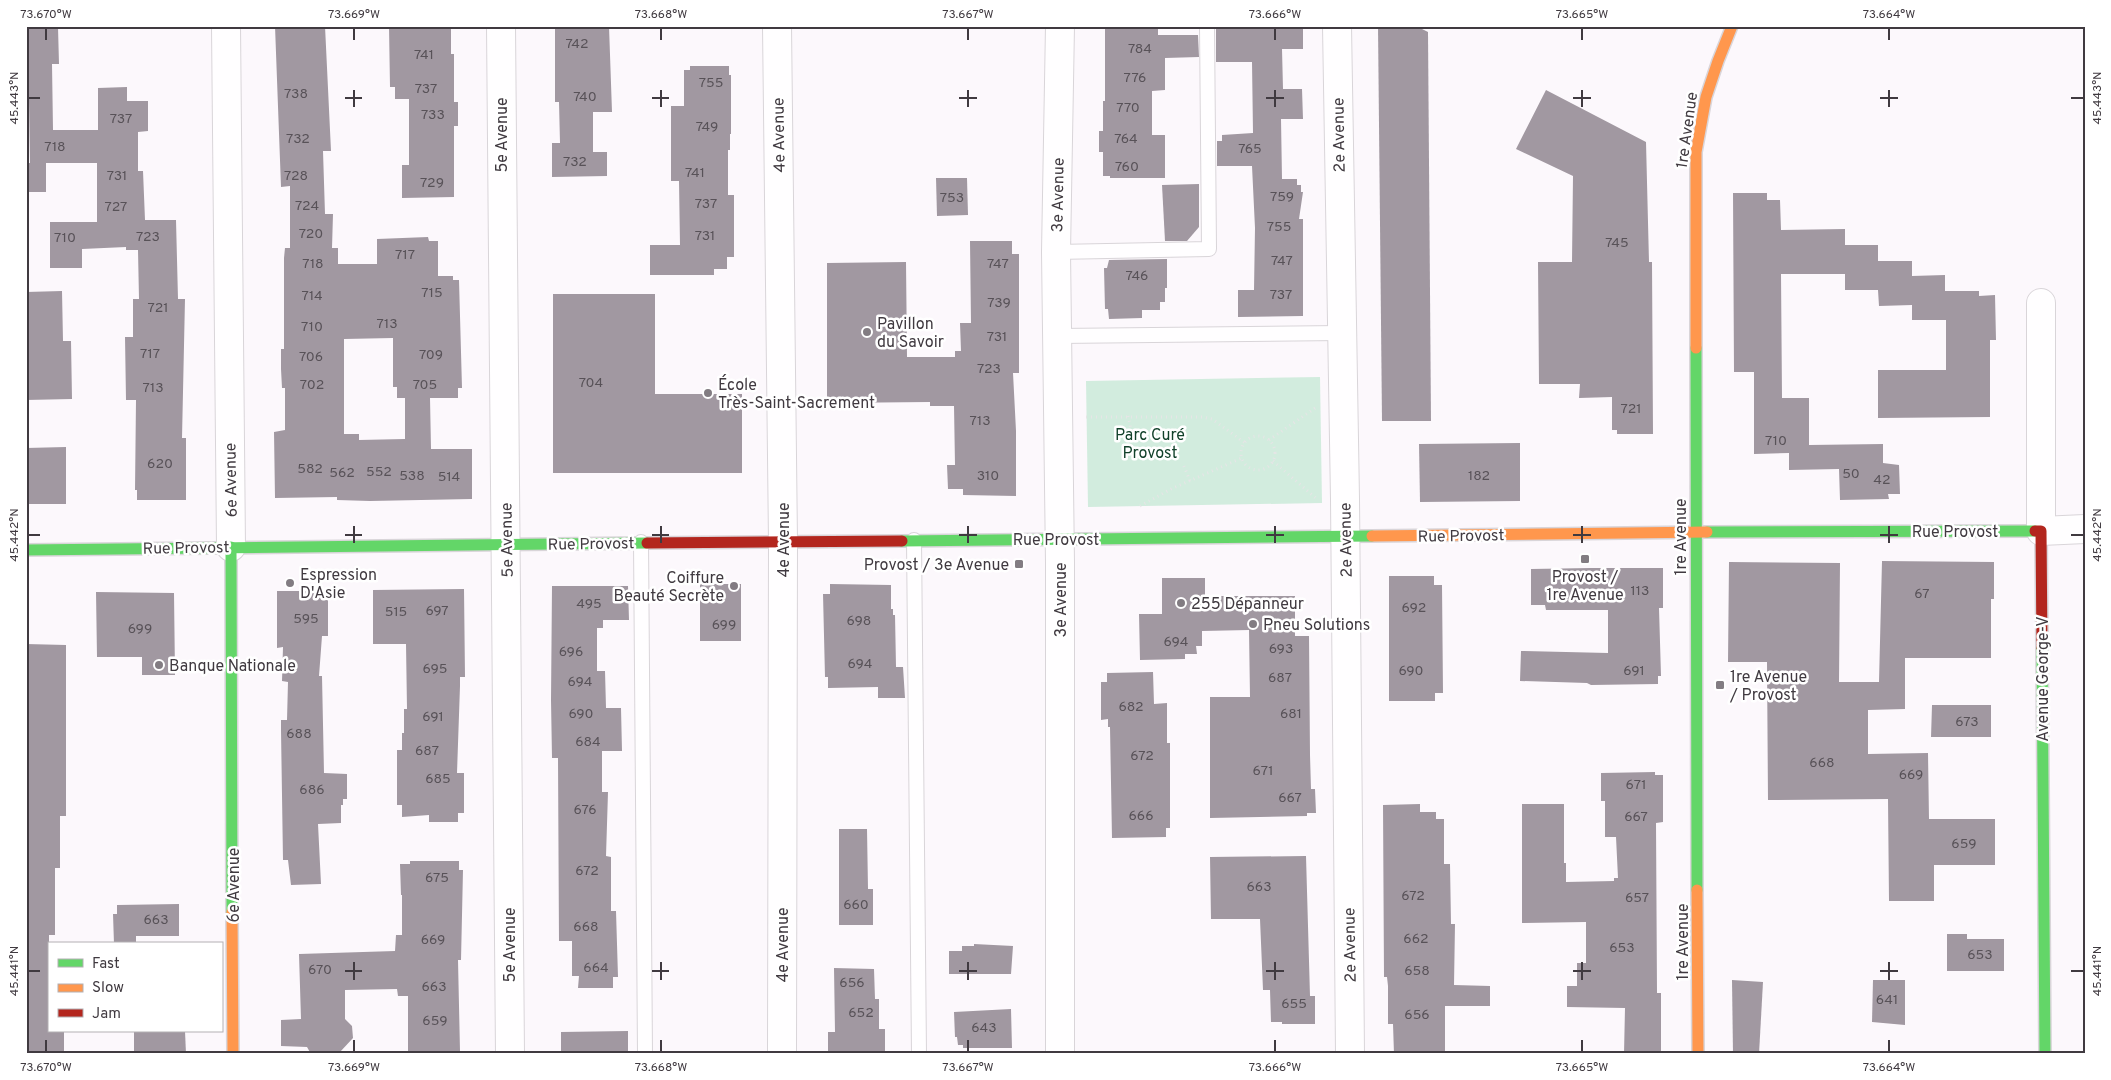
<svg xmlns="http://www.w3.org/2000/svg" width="2111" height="1080" font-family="Overpass,sans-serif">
  <rect width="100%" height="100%" fill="#fcf8fc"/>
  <path fill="#d2ecde" d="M1320 377 1322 503 1088 507 1086 381Z"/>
  <g fill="#a198a1" fill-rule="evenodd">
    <path d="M26 26 58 27 59 64H52L53 130H98V88L127 87V101H148V131L138 132V171H143L145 220H176L178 299H185L182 438H186V500H137V490H135L136 400H126L125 337H133V299H139L138 250H126V247L82 249V268H50V222H97V163H46V192H26V163H30L29 102H26Z"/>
    <path d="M275 26H325L331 151H323L325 214H333L332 248H338V264H377V239L428 237 429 241H438V276H453V280H459L462 388H458V398H430L431 449H472V499L370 501 337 500V497L275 498 274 432 285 430V388H282L281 369V349H284V258L285 248H290V186L281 187ZM393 338V387H397V398H405V439L359 440V434H344V339Z"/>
    <path d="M389 26H451V54H454V102H458V126H454V197L402 198V165H409V99H395V87H390Z"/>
    <path d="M555 26H609L612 112H593V152H607V176L552 177V143H560L559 102H555Z"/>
    <path d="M1105 26H1158V35H1198L1199 57 1165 58V90L1152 91V135H1165V178H1110V176H1103V152H1099V131H1103V101H1105Z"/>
    <path d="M1216 26H1303V49H1282L1283 89H1302L1303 119H1281L1282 179H1297V185H1301V192H1303L1299 219H1303V316L1238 317V290H1254L1255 228 1252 166H1217V141H1222V135L1253 133 1252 62H1216Z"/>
    <path d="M1378 26H1416L1428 32 1431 421H1382Z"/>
    <path d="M690 66H729V75H731V134H730V150H728V195H734V257H727V269H714V275H650V245H680L679 181H671V106H684V70H690Z"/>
    <path d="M1546 90 1646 142 1649 262H1652L1653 434H1617V430H1612V397L1579 398 1580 384H1539L1538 262H1572L1573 176 1516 149Z"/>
    <path d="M936 178H967L968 215 937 216Z"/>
    <path d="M1199 184V227L1187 241H1165L1162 185Z"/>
    <path d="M1733 193H1767V200H1780L1781 230 1845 229V245H1878V261H1912V276L1945 275V291H1979V296L1995 295 1996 340H1990V417L1878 418V370H1946V320H1912V305L1879 306 1878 290H1845V274H1781L1782 398H1809V445L1883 444V463L1899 465 1900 494H1888L1889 499 1840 500 1839 469 1789 470V453L1754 454V372H1734Z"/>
    <path d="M970 241H1012V254H1019V373H1013L1016 431V496L963 495V489H948L947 465H955L954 406H930V402L827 403V263L906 262 907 357H955V351H961L960 323H971Z"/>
    <path d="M1167 259V288H1165V302H1160V310H1142V318L1109 319 1108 309H1105L1104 268H1107L1109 260Z"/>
    <path d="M62 291 63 341H71L72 399 26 400V292Z"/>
    <path d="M553 294H655V394H742V473H553Z"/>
    <path d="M1520 443V501L1420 502 1419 444Z"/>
    <path d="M66 447V504H26V448Z"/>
    <path d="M1882 561 1994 562V599H1991V658H1905V709L1868 710V754L1928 753 1929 819H1995V865H1934V901H1889L1888 799 1768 800 1767 662H1728L1729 562 1840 563 1839 682H1879Z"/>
    <path d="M1591 568H1663V608H1659L1661 676H1658V684L1591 685 1587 683 1520 681 1521 651 1608 653V610H1546L1545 605H1531V569Z"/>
    <path d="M1389 576H1434V585H1442L1443 693H1435V701H1389Z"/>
    <path d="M1162 578H1205V596H1295V636H1309L1310 755 1311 789H1315L1316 813H1307V816L1210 818V697H1250L1249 630 1202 631V646H1196L1197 654H1185V659L1140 660 1139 614H1162Z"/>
    <rect x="700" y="584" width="41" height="57"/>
    <path d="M830 584 891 585V609H893V615H895L896 667H903L905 698H878V687L828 688V677H825L823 594H830Z"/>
    <path d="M552 586H628L629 620H603V628H597V671H605L606 708H621L622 751H602V792H608L606 856 611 857V911H616L618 977H613V988H578L579 976H572V941H559L558 758H552L551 700Z"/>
    <path d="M464 589 465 677H460V686L457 773H464V813H458V822H429V815L402 817V805H397V750H402V733H404V709H407L406 644H373V590Z"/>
    <path d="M277 591H328V636H322L319 676H322L324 773 347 774V799H343V805H341V823L318 824 321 884 291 885 288 860H283L281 730V720H287L288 682 282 681 283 647 277 648Z"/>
    <path d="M96 592 174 593 175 675H142V657H97Z"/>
    <path d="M26 644 66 645V816H60V868H55V935H49V1031H64V1051L26 1052Z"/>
    <path d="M1153 672 1154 704 1167 703V743H1170V828H1166V837L1112 838 1110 727H1108V719L1101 720V682H1107V673Z"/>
    <path d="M1932 705H1991V737H1931Z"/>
    <path d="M1655 772V775H1663V822L1656 823 1657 993H1661V1054H1624L1625 1008 1567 1007V986H1577V963H1586V922L1522 923V804H1564V863H1566V882L1614 881V878H1618L1616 837H1605V801H1601V773Z"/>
    <path d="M1420 804V812H1436V819H1444V864H1450L1451 924H1455L1454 985 1490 986V1006H1445V1054H1394L1393 1024H1388V986L1387 977H1384L1383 805Z"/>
    <path d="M839 829H867L868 889H873V925H839Z"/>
    <path d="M1306 856 1310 996H1315V1024H1282V1022H1271L1270 990H1263L1260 919H1211L1210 857Z"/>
    <path d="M410 861H459V870H463L461 960H458L460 1051H453L454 1054H408V996H398L397 989 345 990V1019L352 1026 353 1038 340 1052 335 1054H311L307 1047 281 1046V1020L301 1019 299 954 395 951 396 935H402V895H401L400 864H410Z"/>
    <path d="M179 904V936H136V944H114L113 914H117V905Z"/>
    <path d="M1947 934H1967V939H2004V971H1947Z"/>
    <path d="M974 944 1013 946 1011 974H949V951H962V946H974Z"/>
    <path d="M834 968 874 969 875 999H879V1029H885V1054H828V1032H835Z"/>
    <path d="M1732 980 1763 982 1759 1054H1733Z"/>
    <path d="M1873 980H1905V1025L1872 1022Z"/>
    <path d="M1011 1009 1012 1048H963V1045H958L957 1037H955L954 1012Z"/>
    <path d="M134 1031H185L186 1054H134Z"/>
    <path d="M628 1031V1054H561V1032Z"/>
  </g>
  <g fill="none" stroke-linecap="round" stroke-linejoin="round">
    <defs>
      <g id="lane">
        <path d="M1056 252 1209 249 1207 26"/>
        <path d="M1058 336 1341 333"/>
        <path d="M914 540 919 1054"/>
        <path d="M641 542 645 1054"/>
      </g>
      <g id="street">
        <path d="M226 26 231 547"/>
        <path d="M501 26 510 1054"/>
        <path d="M777 26 783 542 782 1054"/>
        <path d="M1337 26 1345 499 1350 1054"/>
        <path d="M2041 303V531L2085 529"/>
        <path d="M1060 1054V563L1056 252 1060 26"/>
      </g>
      <g id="fast">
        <path d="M1696 348 1697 890"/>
        <path d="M1707 532 2035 531"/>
        <path d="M902 541 1372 536"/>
        <path d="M231 547 232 912"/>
        <path d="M26 550 647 543"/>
        <path d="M2042 648 2045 1054"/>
      </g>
      <g id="slow">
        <path d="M1696 348V152L1706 97 1718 61 1732 26"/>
        <path d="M1372 536 1707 532"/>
        <path d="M1697 890 1698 1054"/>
        <path d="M232 912 233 1054"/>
      </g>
      <g id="jam">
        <path d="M2035 531H2041L2042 648"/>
        <path d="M647 543 902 541"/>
      </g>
    </defs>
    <use href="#lane" stroke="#d9d5d9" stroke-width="16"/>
    <use href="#street" stroke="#d9d5d9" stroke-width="30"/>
    <use href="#fast" stroke="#d9d5d9" stroke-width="14"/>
    <use href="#slow" stroke="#d9d5d9" stroke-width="14"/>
    <use href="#jam" stroke="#d9d5d9" stroke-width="14"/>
    <g stroke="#e6e5e6" stroke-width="3" stroke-dasharray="1 4" stroke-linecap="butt">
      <path d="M1128 416 1132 434"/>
      <path d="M1086 417H1202L1212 419 1245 443"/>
      <circle cx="1258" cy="453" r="17"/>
      <path d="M1269 440 1318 406"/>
      <path d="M1273 461 1318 500"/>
      <path d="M1184 466 1190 481"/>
      <path d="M1140 506 1173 488 1242 458"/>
    </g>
    <use href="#lane" stroke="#fffeff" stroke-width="14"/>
    <use href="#street" stroke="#fffeff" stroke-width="28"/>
    <use href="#fast" stroke="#63d668" stroke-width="11"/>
    <use href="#slow" stroke="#ff974d" stroke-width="11"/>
    <use href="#jam" stroke="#b3261e" stroke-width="11"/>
  </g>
  <path fill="none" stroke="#403a40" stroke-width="2" d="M46 28V40M354 28V40M661 28V40M968 28V40M1275 28V40M1582 28V40M1889 28V40M354 90V107M661 90V107M968 90V107M1275 90V107M1582 90V107M1889 90V107M28 98H40M345 98H362M652 98H669M959 98H977M1266 98H1284M1573 98H1591M1880 98H1898M2071 98H2084M354 526V543M661 526V543M968 526V543M1275 526V543M1582 526V543M1889 526V543M28 535H40M345 535H362M652 535H669M959 535H977M1266 535H1284M1573 535H1591M1880 535H1898M2071 535H2084M354 962V980M661 962V980M968 962V980M1275 962V980M1582 962V980M1889 962V980M28 971H40M345 971H362M652 971H669M959 971H977M1266 971H1284M1573 971H1591M1880 971H1898M2071 971H2084M46 1040V1052M354 1040V1052M661 1040V1052M968 1040V1052M1275 1040V1052M1582 1040V1052M1889 1040V1052"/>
  <g fill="#827c82" stroke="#fff" stroke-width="2">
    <circle cx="867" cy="332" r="5"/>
    <circle cx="708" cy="393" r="5"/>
    <rect x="1580" y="554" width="10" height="10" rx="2.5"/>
    <rect x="1014" y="559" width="10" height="10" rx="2.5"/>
    <circle cx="290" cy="583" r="5"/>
    <circle cx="734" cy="586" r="5"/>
    <circle cx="1181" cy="603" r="5"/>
    <circle cx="1253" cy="624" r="5"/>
    <circle cx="159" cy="665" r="5"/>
    <rect x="1715" y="680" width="10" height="10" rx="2.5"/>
  </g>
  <g text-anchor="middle" stroke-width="5" stroke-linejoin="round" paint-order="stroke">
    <g font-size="14" fill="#585258">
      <text x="577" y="48">742</text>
      <text x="1140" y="53">784</text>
      <text x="424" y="59">741</text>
      <text x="1135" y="82">776</text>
      <text x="711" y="87">755</text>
      <text x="426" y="93">737</text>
      <text x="296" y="98">738</text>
      <text x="585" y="101">740</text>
      <text x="1128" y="112">770</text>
      <text x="433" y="119">733</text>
      <text x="121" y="123">737</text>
      <text x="707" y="131">749</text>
      <text x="298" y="143">732</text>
      <text x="1126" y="143">764</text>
      <text x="55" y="151">718</text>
      <text x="1250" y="153">765</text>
      <text x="575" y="166">732</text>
      <text x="1127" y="171">760</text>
      <text x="695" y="177">741</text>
      <text x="117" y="180">731</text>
      <text x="296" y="180">728</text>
      <text x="432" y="187">729</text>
      <text x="1282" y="201">759</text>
      <text x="952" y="202">753</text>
      <text x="706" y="208">737</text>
      <text x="307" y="210">724</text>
      <text x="116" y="211">727</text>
      <text x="1279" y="231">755</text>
      <text x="311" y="238">720</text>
      <text x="705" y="240">731</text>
      <text x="148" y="241">723</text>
      <text x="65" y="242">710</text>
      <text x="1617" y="247">745</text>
      <text x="405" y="259">717</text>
      <text x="1282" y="265">747</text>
      <text x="313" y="268">718</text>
      <text x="998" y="268">747</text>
      <text x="1137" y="280">746</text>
      <text x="432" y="297">715</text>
      <text x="1281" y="299">737</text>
      <text x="312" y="300">714</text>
      <text x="999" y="307">739</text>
      <text x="158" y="312">721</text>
      <text x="387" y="328">713</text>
      <text x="312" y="331">710</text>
      <text x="997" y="341">731</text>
      <text x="150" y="358">717</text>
      <text x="431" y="359">709</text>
      <text x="311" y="361">706</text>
      <text x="989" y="373">723</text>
      <text x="591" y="387">704</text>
      <text x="312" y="389">702</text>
      <text x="425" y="389">705</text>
      <text x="153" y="392">713</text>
      <text x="1631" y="413">721</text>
      <text x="980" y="425">713</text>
      <text x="1776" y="445">710</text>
      <text x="160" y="468">620</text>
      <text x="310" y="473">582</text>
      <text x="379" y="476">552</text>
      <text x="342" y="477">562</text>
      <text x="1851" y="478">50</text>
      <text x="412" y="480">538</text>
      <text x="988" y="480">310</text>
      <text x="1479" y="480">182</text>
      <text x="449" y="481">514</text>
      <text x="1882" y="484">42</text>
      <text x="1640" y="595">113</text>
      <text x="1922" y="598">67</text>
      <text x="589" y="608">495</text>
      <text x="1414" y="612">692</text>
      <text x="437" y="615">697</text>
      <text x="396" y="616">515</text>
      <text x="306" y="623">595</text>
      <text x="859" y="625">698</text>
      <text x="724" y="629">699</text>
      <text x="140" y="633">699</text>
      <text x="1176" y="646">694</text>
      <text x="1281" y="653">693</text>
      <text x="571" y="656">696</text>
      <text x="860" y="668">694</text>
      <text x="435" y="673">695</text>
      <text x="1411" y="675">690</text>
      <text x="1634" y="675">691</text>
      <text x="1280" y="682">687</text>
      <text x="580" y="686">694</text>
      <text x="1131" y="711">682</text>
      <text x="581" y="718">690</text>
      <text x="1291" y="718">681</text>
      <text x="433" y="721">691</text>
      <text x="1967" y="726">673</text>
      <text x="299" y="738">688</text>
      <text x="588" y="746">684</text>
      <text x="427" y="755">687</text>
      <text x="1142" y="760">672</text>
      <text x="1822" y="767">668</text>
      <text x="1263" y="775">671</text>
      <text x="1911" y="779">669</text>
      <text x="438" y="783">685</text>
      <text x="1636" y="789">671</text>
      <text x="312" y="794">686</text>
      <text x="1290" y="802">667</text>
      <text x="585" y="814">676</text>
      <text x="1141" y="820">666</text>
      <text x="1636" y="821">667</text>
      <text x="1964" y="848">659</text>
      <text x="587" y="875">672</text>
      <text x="437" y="882">675</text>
      <text x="1259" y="891">663</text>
      <text x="1413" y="900">672</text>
      <text x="1637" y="902">657</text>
      <text x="856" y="909">660</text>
      <text x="156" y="924">663</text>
      <text x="586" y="931">668</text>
      <text x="1416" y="943">662</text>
      <text x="433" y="944">669</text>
      <text x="1622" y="952">653</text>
      <text x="1980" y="959">653</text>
      <text x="596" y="972">664</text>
      <text x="320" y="974">670</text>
      <text x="1417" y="975">658</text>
      <text x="852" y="987">656</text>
      <text x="434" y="991">663</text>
      <text x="1887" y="1004">641</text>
      <text x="1294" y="1008">655</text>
      <text x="861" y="1017">652</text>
      <text x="1417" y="1019">656</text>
      <text x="435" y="1025">659</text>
      <text x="984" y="1032">643</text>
    </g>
    <g font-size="16" fill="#403a40" stroke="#fff">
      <text transform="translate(1686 130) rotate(-82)" y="6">1re Avenue</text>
      <text transform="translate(501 135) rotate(-90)" y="6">5e Avenue</text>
      <text transform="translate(778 135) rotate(-91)" y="6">4e Avenue</text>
      <text transform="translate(1338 135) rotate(-91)" y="6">2e Avenue</text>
      <text transform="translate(1057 195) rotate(-89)" y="6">3e Avenue</text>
      <text transform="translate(230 480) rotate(-91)" y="6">6e Avenue</text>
      <text x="1955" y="537">Rue Provost</text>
      <text transform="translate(1461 535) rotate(-1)" y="6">Rue Provost</text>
      <text transform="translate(1680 537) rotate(-90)" y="6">1re Avenue</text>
      <text x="1056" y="545">Rue Provost</text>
      <text transform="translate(506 540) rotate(-91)" y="6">5e Avenue</text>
      <text transform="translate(783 540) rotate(-90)" y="6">4e Avenue</text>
      <text transform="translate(1345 540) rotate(-91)" y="6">2e Avenue</text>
      <text transform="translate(591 543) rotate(-1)" y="6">Rue Provost</text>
      <text transform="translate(186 547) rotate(-1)" y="6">Rue Provost</text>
      <text transform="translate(1060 600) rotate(-90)" y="6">3e Avenue</text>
      <text transform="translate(2042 679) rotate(-90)" y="6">Avenue George-V</text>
      <text transform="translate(233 885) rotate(-90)" y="6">6e Avenue</text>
      <text transform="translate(1682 942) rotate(-90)" y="6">1re Avenue</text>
      <text transform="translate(509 945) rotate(-90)" y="6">5e Avenue</text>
      <text transform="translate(782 945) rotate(-90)" y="6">4e Avenue</text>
      <text transform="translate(1349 945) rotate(-91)" y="6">2e Avenue</text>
    </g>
    <g font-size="16" fill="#403a40" stroke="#fff" text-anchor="start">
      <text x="877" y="329">Pavillon<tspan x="877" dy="18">du Savoir</tspan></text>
      <text x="718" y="390">École<tspan x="718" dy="18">Très-Saint-Sacrement</tspan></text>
      <text x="1009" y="570" text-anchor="end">Provost / 3e Avenue</text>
      <text x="300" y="580">Espression<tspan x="300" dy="18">D'Asie</tspan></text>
      <text x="1585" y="582" text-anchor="middle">Provost /<tspan x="1585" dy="18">1re Avenue</tspan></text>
      <text x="724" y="583" text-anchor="end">Coiffure<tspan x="724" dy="18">Beauté Secrète</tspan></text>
      <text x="1191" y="609">255 Dépanneur</text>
      <text x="1263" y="630">Pneu Solutions</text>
      <text x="169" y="671">Banque Nationale</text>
      <text x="1730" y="682">1re Avenue<tspan x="1730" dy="18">/ Provost</tspan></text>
    </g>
    <g font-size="16" fill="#11412a" stroke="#fff">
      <text x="1150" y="440">Parc Curé<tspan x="1150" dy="18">Provost</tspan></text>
    </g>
  </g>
  <rect width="2111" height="1080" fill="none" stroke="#ffffff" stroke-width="55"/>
  <rect x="48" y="942" width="175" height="90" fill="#ffffff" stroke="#b3b0b3"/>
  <rect x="58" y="959" width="25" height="8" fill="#63d668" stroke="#b3b0b3"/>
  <text x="92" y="968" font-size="15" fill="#403a40">Fast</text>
  <rect x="58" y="984" width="25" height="8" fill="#ff974d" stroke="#b3b0b3"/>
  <text x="92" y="992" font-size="15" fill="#403a40">Slow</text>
  <rect x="58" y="1009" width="25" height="8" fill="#b3261e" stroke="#b3b0b3"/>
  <text x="92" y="1018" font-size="15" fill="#403a40">Jam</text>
  <rect x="28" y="28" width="2056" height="1024" fill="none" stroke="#403a40" stroke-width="2"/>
  <g font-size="12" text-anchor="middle" fill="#403a40">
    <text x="46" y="18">73.670°W</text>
    <text x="354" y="18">73.669°W</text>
    <text x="661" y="18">73.668°W</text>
    <text x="968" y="18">73.667°W</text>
    <text x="1275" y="18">73.666°W</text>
    <text x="1582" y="18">73.665°W</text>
    <text x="1889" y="18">73.664°W</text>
    <text transform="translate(14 98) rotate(-90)" y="4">45.443°N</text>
    <text transform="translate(2097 98) rotate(-90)" y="4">45.443°N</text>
    <text transform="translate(14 535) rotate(-90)" y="4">45.442°N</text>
    <text transform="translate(2097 535) rotate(-90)" y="4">45.442°N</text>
    <text transform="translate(14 971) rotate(-90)" y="4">45.441°N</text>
    <text transform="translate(2097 971) rotate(-90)" y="4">45.441°N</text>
    <text x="46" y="1071">73.670°W</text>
    <text x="354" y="1071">73.669°W</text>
    <text x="661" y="1071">73.668°W</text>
    <text x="968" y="1071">73.667°W</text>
    <text x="1275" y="1071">73.666°W</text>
    <text x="1582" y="1071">73.665°W</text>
    <text x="1889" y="1071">73.664°W</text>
  </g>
</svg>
